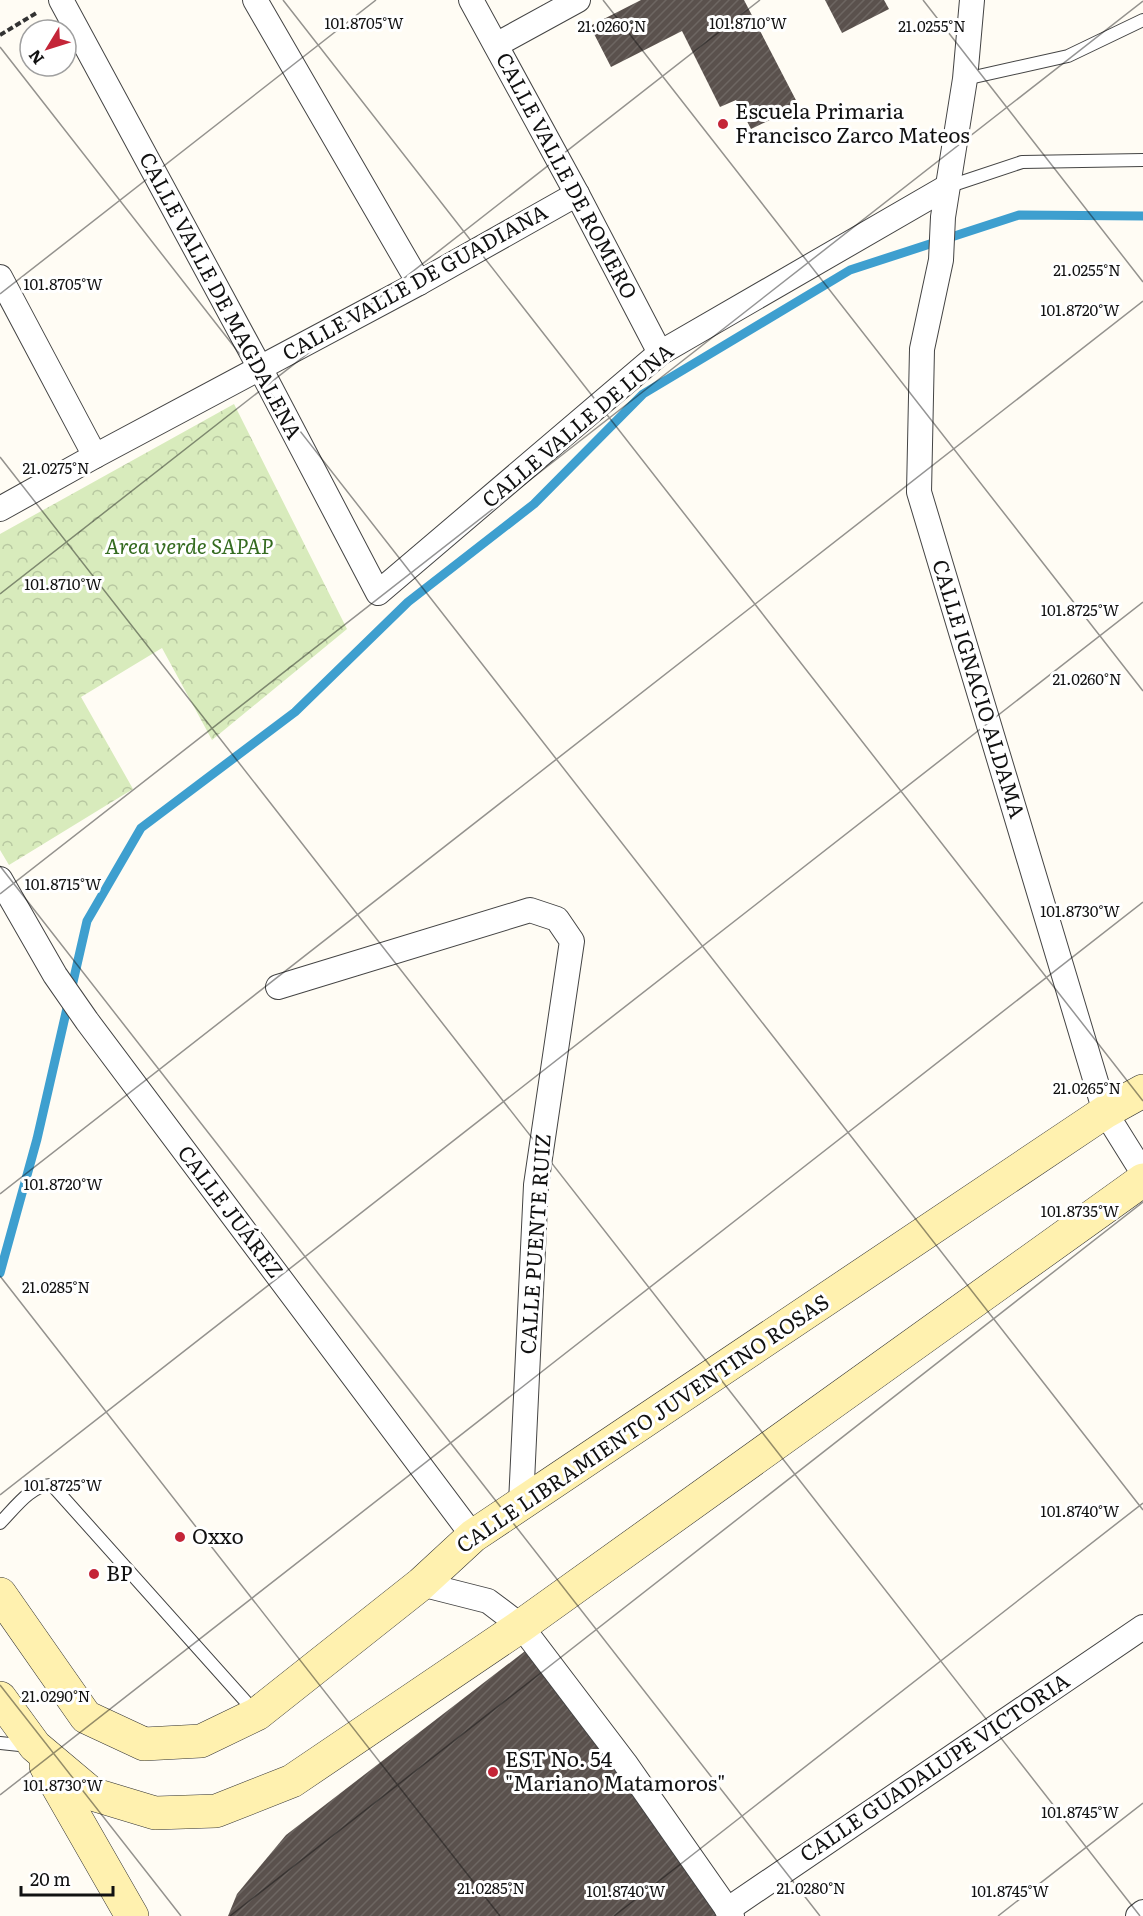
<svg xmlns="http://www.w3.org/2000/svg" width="1143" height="1916" font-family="Literata,serif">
  <defs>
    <pattern id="park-crowns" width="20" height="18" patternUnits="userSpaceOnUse" patternTransform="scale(1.5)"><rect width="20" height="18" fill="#d8ebbc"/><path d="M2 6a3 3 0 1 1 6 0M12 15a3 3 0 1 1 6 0" fill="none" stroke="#b8c8a1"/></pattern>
    <pattern id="building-hatch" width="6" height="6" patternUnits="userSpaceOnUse" patternTransform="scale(1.5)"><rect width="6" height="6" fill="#5a514d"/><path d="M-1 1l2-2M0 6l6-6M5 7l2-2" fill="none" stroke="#6d6662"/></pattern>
  </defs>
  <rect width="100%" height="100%" fill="#fffcf4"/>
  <path fill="url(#park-crowns)" d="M234 404 347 629 212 740 162 648 81 697 133 789 9 865 0 850V534Z"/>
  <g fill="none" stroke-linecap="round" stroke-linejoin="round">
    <path stroke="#3e9fcf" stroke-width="9" d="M0 1273 37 1139 87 921 141 828 295 712 408 602 534 504 643 394 850 270 1019 215 1143 216"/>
  </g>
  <g fill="url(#building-hatch)">
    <path d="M641 0H744L799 106 751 129 736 100 720 107 682 31 611 67 590 26Z"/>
    <path d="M825 0H884L889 9 842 33Z"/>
    <path d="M529 1648 724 1916H228L237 1894 286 1835Z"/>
  </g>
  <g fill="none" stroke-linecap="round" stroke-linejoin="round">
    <defs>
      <g id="lane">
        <path d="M965 79 1068 56 1143 20"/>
        <path d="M947 187 1022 162 1143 160"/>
        <path d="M0 1523C14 1509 31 1484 52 1485L256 1713"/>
        <path d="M0 1743 29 1746"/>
      </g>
      <g id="street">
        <path d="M61 0 260 368 378 593 660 353 947 187"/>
        <path d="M255 0 419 283"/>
        <path d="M471 0 577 194 660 353"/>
        <path d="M972 0 965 79 943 217 941 260 922 349 919 492 1105 1112 1143 1173"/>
        <path d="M496 45 578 0"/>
        <path d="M0 277 95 456"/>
        <path d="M0 509 95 456 419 283 577 194"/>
        <path d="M0 879 55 975 87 1021 473 1536"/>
        <path d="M278 987 530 910 557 919 572 941 536 1185 521 1503"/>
        <path d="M421 1584 488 1601 521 1626 625 1763 732 1916"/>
        <path d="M727 1910 1143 1627"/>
        <path d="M1138 1916 1143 1912"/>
      </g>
      <g id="secondary">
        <path d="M0 1594 86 1717 144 1744 201 1741 257 1714 421 1584 473 1536 1105 1112 1143 1091"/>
        <path d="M0 1698 35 1746 92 1794 155 1813 216 1811 292 1781 521 1626 1143 1180"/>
        <path d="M46 1766 132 1916"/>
      </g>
    </defs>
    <use href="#lane" stroke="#444" stroke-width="14"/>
    <use href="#street" stroke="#444" stroke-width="26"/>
    <use href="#secondary" stroke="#333" stroke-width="34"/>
    <path stroke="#333" stroke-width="4" stroke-dasharray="6 3" stroke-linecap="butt" d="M0 35 38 12"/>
    <use href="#lane" stroke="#fff" stroke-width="12"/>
    <use href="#street" stroke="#fff" stroke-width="24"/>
    <use href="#secondary" stroke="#fff1af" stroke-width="33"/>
  </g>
  <path fill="none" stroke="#111" stroke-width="1.5" stroke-opacity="0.45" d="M283 0 1143 1101M603 0 1143 691M923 0 1143 282M0 47 1143 1510M0 294 376 0M0 457 1140 1916M0 594 760 0M0 866 820 1916M0 894 1143 1M0 1194 1143 301M0 1276 500 1916M0 1495 1143 602M0 1685 181 1916M0 1795 1143 902M230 1916 1143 1202M614 1916 1143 1503M998 1916 1143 1803"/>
  <g fill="#c42538" stroke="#fff" stroke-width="2">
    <circle cx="723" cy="124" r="6"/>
    <circle cx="180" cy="1537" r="6"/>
    <circle cx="94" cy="1574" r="6"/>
    <circle cx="493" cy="1772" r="6"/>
  </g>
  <g text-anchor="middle" stroke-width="6" stroke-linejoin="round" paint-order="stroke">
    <g font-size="21" fill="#111" stroke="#fff" text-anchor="start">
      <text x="735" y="119">Escuela Primaria<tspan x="735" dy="24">Francisco Zarco Mateos</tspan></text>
      <text x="192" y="1544">Oxxo</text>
      <text x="106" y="1581">BP</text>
      <text x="505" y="1767">EST No. 54<tspan x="505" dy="24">"Mariano Matamoros"</tspan></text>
    </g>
    <g font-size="21" fill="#111" stroke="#fff">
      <text transform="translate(566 176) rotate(62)" y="7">CALLE VALLE DE ROMERO</text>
      <text transform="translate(415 283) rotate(-29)" y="7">CALLE VALLE DE GUADIANA</text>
      <text transform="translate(220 296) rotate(62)" y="7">CALLE VALLE DE MAGDALENA</text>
      <text transform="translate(578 426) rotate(-40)" y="7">CALLE VALLE DE LUNA</text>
      <text transform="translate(978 689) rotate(73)" y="7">CALLE IGNACIO ALDAMA</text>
      <text transform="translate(230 1212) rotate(53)" y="7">CALLE JUÁREZ</text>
      <text transform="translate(536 1244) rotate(-86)" y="7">CALLE PUENTE RUIZ</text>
      <text transform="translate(643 1424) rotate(-34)" y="7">CALLE LIBRAMIENTO JUVENTINO ROSAS</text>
      <text transform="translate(935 1768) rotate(-34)" y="7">CALLE GUADALUPE VICTORIA</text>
    </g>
    <g font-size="21" font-style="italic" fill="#346b1f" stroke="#fff">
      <text x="189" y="554">Area verde SAPAP</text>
    </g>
  </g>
  <g font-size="15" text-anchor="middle" fill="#111" stroke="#fff" stroke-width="6" stroke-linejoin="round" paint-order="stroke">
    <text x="364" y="29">101.8705°W</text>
    <text x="748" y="29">101.8710°W</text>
    <text x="612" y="32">21.0260°N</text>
    <text x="932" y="32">21.0255°N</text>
    <text x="1087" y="276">21.0255°N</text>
    <text x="63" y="290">101.8705°W</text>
    <text x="1080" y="316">101.8720°W</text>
    <text x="56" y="474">21.0275°N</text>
    <text x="63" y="590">101.8710°W</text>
    <text x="1080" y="616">101.8725°W</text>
    <text x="1087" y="685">21.0260°N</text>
    <text x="63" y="890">101.8715°W</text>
    <text x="1080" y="917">101.8730°W</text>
    <text x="1087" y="1094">21.0265°N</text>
    <text x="63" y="1190">101.8720°W</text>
    <text x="1080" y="1217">101.8735°W</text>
    <text x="56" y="1293">21.0285°N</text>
    <text x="63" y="1491">101.8725°W</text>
    <text x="1080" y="1517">101.8740°W</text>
    <text x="56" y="1702">21.0290°N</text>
    <text x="63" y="1791">101.8730°W</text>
    <text x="1080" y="1818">101.8745°W</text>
    <text x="491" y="1894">21.0285°N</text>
    <text x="811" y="1894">21.0280°N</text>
    <text x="626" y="1897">101.8740°W</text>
    <text x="1010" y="1897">101.8745°W</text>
  </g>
  <g transform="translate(48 48) rotate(232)"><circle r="28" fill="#ffffff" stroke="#a0a0a0" stroke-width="1.5"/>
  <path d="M0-4.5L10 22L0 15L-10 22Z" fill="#c42538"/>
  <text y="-9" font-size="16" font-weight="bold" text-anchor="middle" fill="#111111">N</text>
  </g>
  <path d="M21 1886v9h92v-9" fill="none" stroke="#111111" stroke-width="3"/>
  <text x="30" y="1886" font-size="18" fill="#111111" stroke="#ffffff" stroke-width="4.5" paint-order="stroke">20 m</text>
</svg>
